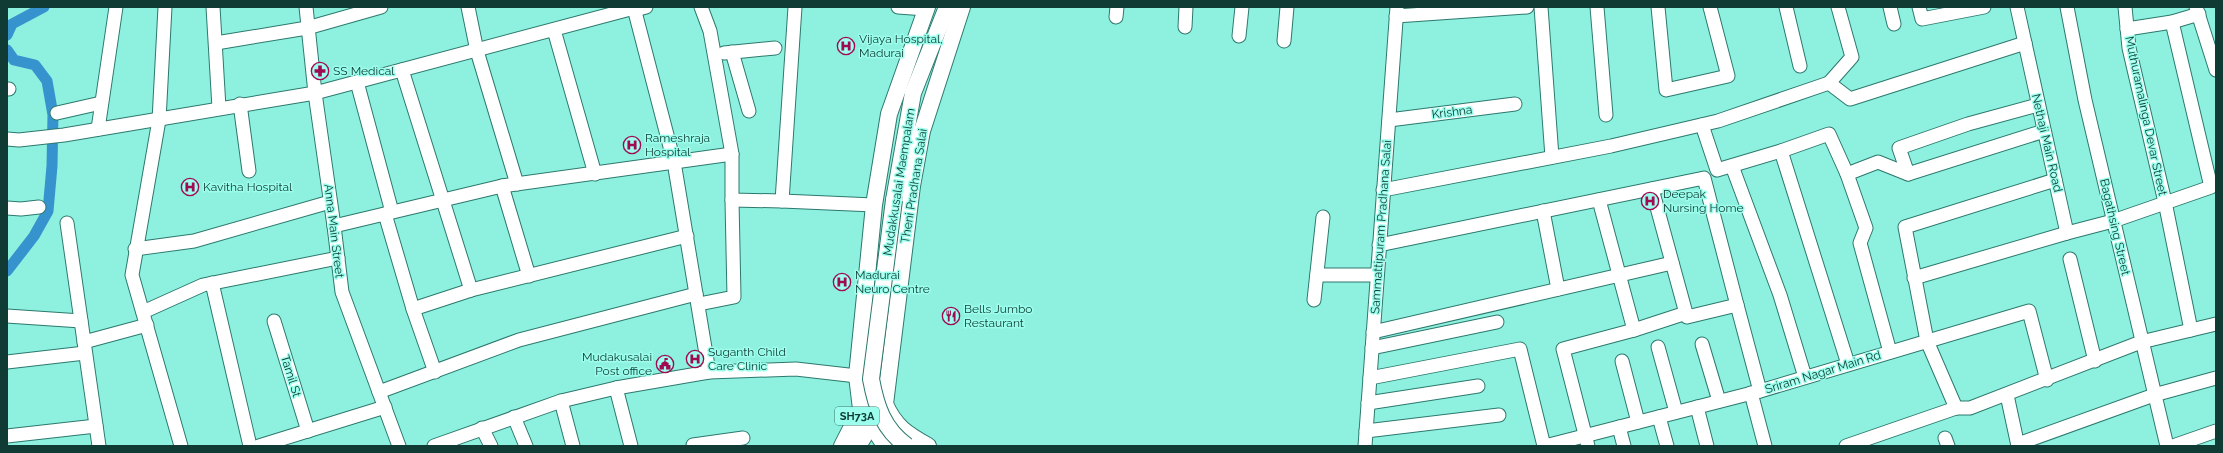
<svg xmlns="http://www.w3.org/2000/svg" width="2223" height="453" font-family="Raleway,sans-serif">
  <rect width="100%" height="100%" fill="#8ef1e0"/>
  <g fill="none" stroke-linecap="round" stroke-linejoin="round">
    <g stroke="#3793ce" stroke-width="11">
      <path d="M7 35 12 24 44 7"/>
      <path d="M7 50 14 60 35 65 47 81 53 115 52 166 48 211 34 236 7 271"/>
    </g>
    <defs>
      <g id="minor">
        <path d="M165 7 159 120 132 275 181 446"/>
        <path d="M213 7 219 108"/>
        <path d="M306 7 315 93 334 226 342 292 399 446"/>
        <path d="M468 7 477 51 517 184"/>
        <path d="M701 7 710 31 732 154V200L782 201 795 7"/>
        <path d="M898 7 926 9"/>
        <path d="M1541 7 1552 157"/>
        <path d="M1597 7 1606 115"/>
        <path d="M1658 7 1666 90 1728 76 1710 7"/>
        <path d="M1786 7 1800 66"/>
        <path d="M1890 7 1894 24"/>
        <path d="M1919 7 1922 19 1984 7"/>
        <path d="M2017 7 2067 233 2113 221 2211 187 2172 22"/>
        <path d="M2067 7 2085 100 2167 446"/>
        <path d="M2125 7 2129 48 2165 202 2191 330"/>
        <path d="M2196 7 2216 70"/>
        <path d="M635 10 646 7"/>
        <path d="M1396 16 1527 7"/>
        <path d="M1116 17 1117 7"/>
        <path d="M1185 27 1186 7"/>
        <path d="M2127 29 2172 22 2199 14"/>
        <path d="M554 30 595 174"/>
        <path d="M1239 36 1242 7"/>
        <path d="M1284 41 1287 7"/>
        <path d="M216 43 307 28 381 7"/>
        <path d="M732 52 749 111"/>
        <path d="M724 53 775 48"/>
        <path d="M402 70 471 290"/>
        <path d="M357 82 392 212"/>
        <path d="M1829 83 1852 57 1838 7"/>
        <path d="M7 89H9"/>
        <path d="M240 104 249 171"/>
        <path d="M2038 105 1968 124 1899 148 1908 174 2044 131"/>
        <path d="M57 113 101 103"/>
        <path d="M1389 120 1515 104"/>
        <path d="M1702 125 1717 170 1781 151 1848 364"/>
        <path d="M98 129 116 7"/>
        <path d="M7 139 19 140 64 135 315 93 634 8 674 162 709 372"/>
        <path d="M1781 151 1829 134 1847 174"/>
        <path d="M1732 166 1780 295 1805 377"/>
        <path d="M502 186 529 276"/>
        <path d="M1652 189 1687 317 1737 305 1760 391"/>
        <path d="M1383 190 1611 146 1718 121 1829 83 1850 99 2025 43"/>
        <path d="M782 201 874 205"/>
        <path d="M7 208 21 209 39 207"/>
        <path d="M1543 211 1558 289"/>
        <path d="M385 214 413 309"/>
        <path d="M67 223 99 446"/>
        <path d="M334 226 502 186 732 154"/>
        <path d="M1379 245 1704 178 1737 305"/>
        <path d="M135 249 194 241 330 202"/>
        <path d="M2070 259 2095 361"/>
        <path d="M1317 275H1377"/>
        <path d="M1914 278 2067 233"/>
        <path d="M212 283 250 446"/>
        <path d="M1314 300 1323 217"/>
        <path d="M699 304 734 297 732 200"/>
        <path d="M143 312 203 285 338 258"/>
        <path d="M7 316 81 321"/>
        <path d="M274 321 308 431"/>
        <path d="M1634 330 1686 313"/>
        <path d="M1373 332 1672 263"/>
        <path d="M84 342 147 325"/>
        <path d="M1702 344 1719 401"/>
        <path d="M1658 347 1676 412"/>
        <path d="M1372 348 1497 322"/>
        <path d="M1890 352 1860 243 1866 228 1847 174 1878 162 1908 174"/>
        <path d="M1622 361 1638 422"/>
        <path d="M7 362 85 353"/>
        <path d="M435 372 413 309 471 290 687 236"/>
        <path d="M1370 378 1520 349 1544 446"/>
        <path d="M616 388 631 446"/>
        <path d="M379 392 519 340 696 294"/>
        <path d="M1751 393 1765 446"/>
        <path d="M2007 395 2018 446"/>
        <path d="M561 401 573 446"/>
        <path d="M1368 403 1478 386"/>
        <path d="M1697 407 1707 446"/>
        <path d="M1956 408 1927 341 1905 227 2055 180"/>
        <path d="M514 417 526 446"/>
        <path d="M1659 417 1667 446"/>
        <path d="M1619 427 1624 446"/>
        <path d="M482 428 491 446"/>
        <path d="M1366 431 1499 415"/>
        <path d="M7 436 96 426"/>
        <path d="M1945 438 1948 446"/>
        <path d="M2018 444 2154 395 2216 378"/>
        <path d="M693 445 743 438"/>
        <path d="M259 446 385 407"/>
        <path d="M434 446 561 401 616 388 709 372 796 369 857 376"/>
        <path d="M1365 446 1397 7"/>
        <path d="M1545 446 1760 391 2029 311 2047 380"/>
        <path d="M1588 446 1563 349 1634 330 1599 200"/>
        <path d="M1846 446 1956 408H1970L2141 342 2216 324"/>
        <path d="M2173 446 2216 431"/>
      </g>
      <g id="major">
        <path d="M894 200 913 93 947 7"/>
        <path d="M842 446 861 409 870 407"/>
        <path d="M858 446 875 418"/>
        <path d="M889 446 882 441 861 409 857 376 874 205 889 114 927 7"/>
        <path d="M928 446C907 434 895 427 885 404L912 186 922 131 962 7"/>
      </g>
    </defs>
    <use href="#minor" stroke="#2c796d" stroke-width="15"/>
    <use href="#major" stroke="#2c796d" stroke-width="18"/>
    <use href="#minor" stroke="#fff" stroke-width="13"/>
    <use href="#major" stroke="#fff" stroke-width="16"/>
    <defs>
      <path id="major-bridge" d="M894 200 871 379C876 406 883 429 907 446"/>
    </defs>
    <use href="#major-bridge" stroke="#2c796d" stroke-width="18" stroke-linecap="butt"/>
    <use href="#major-bridge" stroke="#fff" stroke-width="16"/>
  </g>
  <defs>
    <symbol id="hospital-ring" viewBox="-11 -11 22 22"><circle r="9.5" fill="#9cffed" stroke="#9f0a51" stroke-width="1.5"/><path d="M-5-5h3v3.5h4V-5h3V5h-3V1.5h-4V5h-3Z" fill="#9f0a51"/></symbol>
    <symbol id="pharmacy-ring" viewBox="-11 -11 22 22"><circle r="9.5" fill="#9cffed" stroke="#9f0a51" stroke-width="1.5"/><path d="M-2-6h4v4h4v4h-4v4h-4v-4h-4v-4h4Z" fill="#9f0a51"/></symbol>
    <symbol id="restaurant-ring" viewBox="-11 -11 22 22"><circle r="9.5" fill="#9cffed" stroke="#9f0a51" stroke-width="1.5"/><path d="M-5-6h1v4h1v-4h1v4h1v-4h1v5L-1.5 .5V6h-2V.5L-5-1ZM5-6V6H3V1.5H1.5Q1.5-4 5-6Z" fill="#9f0a51"/></symbol>
    <symbol id="civic-ring" viewBox="-11 -11 22 22"><circle r="9.5" fill="#9cffed" stroke="#9f0a51" stroke-width="1.5"/><path d="M-.6-6.5H3V-4.5H.6V-3L4-1V1h2V6H-6V1h2V-1L-.6-3ZM-1.2 2.5V6h2.4V2.5Z" fill="#9f0a51"/></symbol>
  </defs>
  <g fill-rule="evenodd">
    <use href="#hospital-ring" x="836" y="36" width="20" height="20"/>
    <use href="#pharmacy-ring" x="310" y="61" width="20" height="20"/>
    <use href="#hospital-ring" x="622" y="135" width="20" height="20"/>
    <use href="#hospital-ring" x="180" y="177" width="20" height="20"/>
    <use href="#hospital-ring" x="1640" y="191" width="20" height="20"/>
    <use href="#hospital-ring" x="832" y="272" width="20" height="20"/>
    <use href="#restaurant-ring" x="941" y="306" width="20" height="20"/>
    <use href="#hospital-ring" x="685" y="349" width="20" height="20"/>
    <use href="#civic-ring" x="655" y="354" width="20" height="20"/>
  </g>
  <g text-anchor="middle" stroke-width="3" stroke-linejoin="round" paint-order="stroke">
    <rect fill="#9cffed" stroke="#39766c" stroke-width="1" x="835" y="407" width="44" height="18" rx="3"/>
    <g font-size="11" font-weight="bold" fill="#0f3b34">
      <text x="857" y="420">SH73A</text>
    </g>
    <g font-size="12" fill="#0f3b34" stroke="#9cffed" text-anchor="start">
      <text x="859" y="43">Vijaya Hospital,<tspan x="859" dy="14">Madurai</tspan></text>
      <text x="333" y="75">SS Medical</text>
      <text x="645" y="142">Rameshraja<tspan x="645" dy="14">Hospital</tspan></text>
      <text x="203" y="191">Kavitha Hospital</text>
      <text x="1663" y="198">Deepak<tspan x="1663" dy="14">Nursing Home</tspan></text>
      <text x="855" y="279">Madurai<tspan x="855" dy="14">Neuro Centre</tspan></text>
      <text x="964" y="313">Bells Jumbo<tspan x="964" dy="14">Restaurant</tspan></text>
      <text x="708" y="356">Suganth Child<tspan x="708" dy="14">Care Clinic</tspan></text>
      <text x="652" y="361" text-anchor="end">Mudakusalai<tspan x="652" dy="14">Post office</tspan></text>
    </g>
    <g font-size="12" fill="#0f3b34" stroke="#9cffed">
      <text transform="translate(1452 112) rotate(-7)" y="4">Krishna</text>
      <text transform="translate(2146 116) rotate(78)" y="4">Muthuramalinga Devar Street</text>
      <text transform="translate(2047 143) rotate(77)" y="4">Nethaji Main Road</text>
      <text transform="translate(899 182) rotate(-81)" y="4">Mudakkusalai Maempalam</text>
      <text transform="translate(914 186) rotate(-81)" y="4">Theni Pradhana Salai</text>
      <text transform="translate(1381 227) rotate(-86)" y="4">Sammattipuram Pradhana Salai</text>
      <text transform="translate(2115 227) rotate(77)" y="4">Bagathsing Street</text>
      <text transform="translate(334 231) rotate(83)" y="4">Anna Main Street</text>
      <text transform="translate(1823 372) rotate(-17)" y="4">Sriram Nagar Main Rd</text>
      <text transform="translate(291 376) rotate(73)" y="4">Tamil St</text>
    </g>
  </g>
  <rect width="2223" height="453" fill="none" stroke="#0f3b34" stroke-width="16"/>
</svg>
